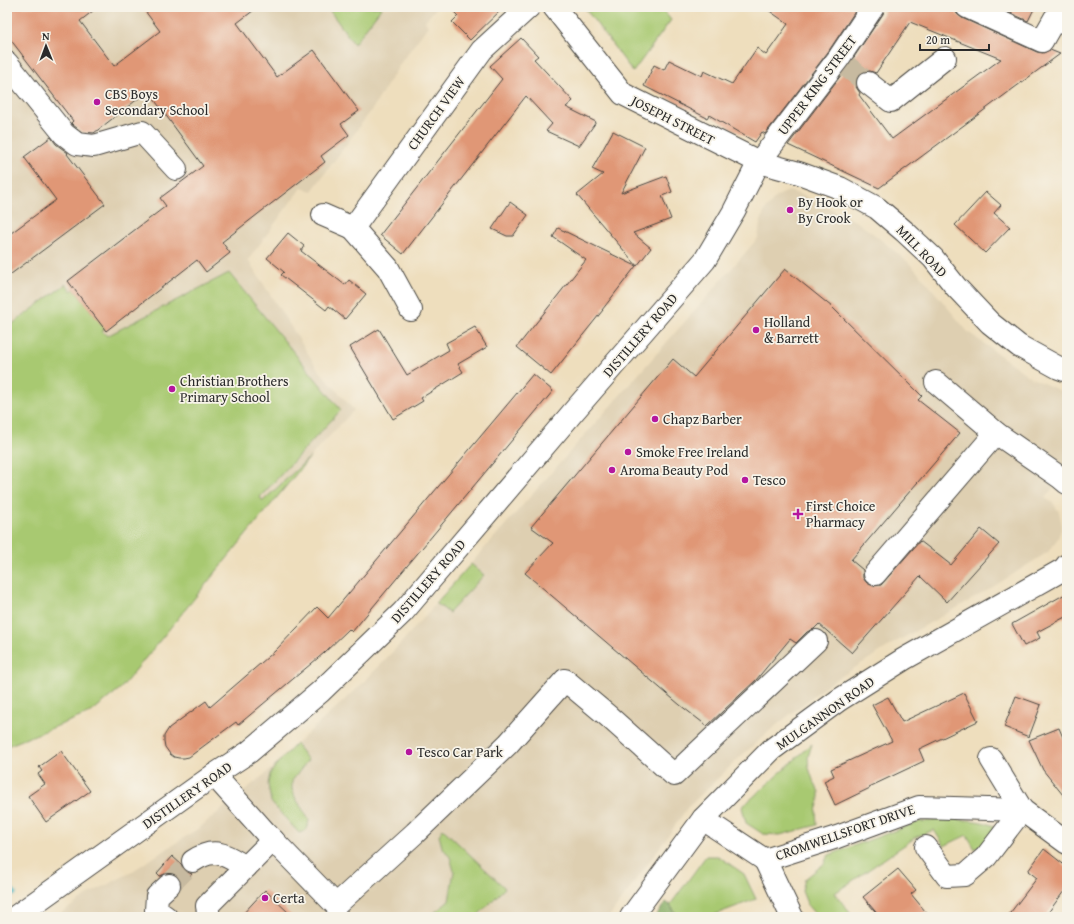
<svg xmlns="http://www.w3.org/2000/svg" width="1074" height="924" font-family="'Gentium Book Plus',serif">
  <rect width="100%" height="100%" fill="#f7f3e8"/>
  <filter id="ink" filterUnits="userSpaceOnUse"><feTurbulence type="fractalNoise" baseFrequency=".025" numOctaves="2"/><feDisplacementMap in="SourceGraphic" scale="8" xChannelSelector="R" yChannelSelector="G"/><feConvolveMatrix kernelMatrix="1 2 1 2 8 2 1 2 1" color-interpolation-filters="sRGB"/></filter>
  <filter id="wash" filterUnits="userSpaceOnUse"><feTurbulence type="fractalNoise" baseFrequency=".012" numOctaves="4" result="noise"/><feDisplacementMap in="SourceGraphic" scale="16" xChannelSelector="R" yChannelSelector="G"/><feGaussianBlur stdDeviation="0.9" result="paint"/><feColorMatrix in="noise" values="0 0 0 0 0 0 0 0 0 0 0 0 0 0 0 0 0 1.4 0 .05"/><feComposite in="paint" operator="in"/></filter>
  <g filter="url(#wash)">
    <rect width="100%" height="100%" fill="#eedebd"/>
    <g fill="#decfb1">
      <path d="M7 7H437L425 21 428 26 402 61 373 108 312 191 301 188 248 260 318 369 354 410 310 457 121 688 90 713 7 746Z"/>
      <path d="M789 191 805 196 857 222 875 235 909 263 923 278 968 332 1030 377 1067 394V470L1045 498 1053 503 1059 512 1062 526 1058 538 1048 552 985 592 894 643 826 686 773 728 739 758 687 808 668 836 609 917H55L91 893 128 874 199 828 276 765 296 744 359 687 400 644 712 291 758 238 760 224 765 210 777 196Z"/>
    </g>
    <g fill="#a8c971" stroke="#6a7a4e">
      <path d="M327 7H382L354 44Z"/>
      <path d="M584 7H660L671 20 633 72Z"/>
      <path d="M229 273 341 410 260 497 263 501 310 457 121 688 90 713 7 746V328L66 284 71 291 74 289 105 329 102 331 107 336Z"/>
      <path d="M471 564 484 575 449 613 436 603Z"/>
      <path d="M296 744 308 760 292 781V789L295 797 309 820 308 825 305 831 299 833 276 808 271 802 268 784 270 774 276 765Z"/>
      <path d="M812 744 808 757 809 768 813 780 819 792V801L816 811 817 825 780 835 763 834 746 823 742 807Z"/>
      <path d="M944 819C961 820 978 819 994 826L995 835 975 849 967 835 944 846 934 830 916 837 835 893 853 917H818L808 906 802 891 805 879 825 863 826 859 829 855 918 822Z"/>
      <path d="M443 829 505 888 476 917H435L433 914 449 901 454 871 450 857 442 847 439 835Z"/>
      <path d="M706 856H718L744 874 756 899 716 914 712 917H679L670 905Z"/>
    </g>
    <path fill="#86ad63" stroke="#586c47" d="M666 902 670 905 677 917H655Z"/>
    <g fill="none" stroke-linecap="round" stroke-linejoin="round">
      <path stroke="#45b3c0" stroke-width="7" d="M7 885 13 893"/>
    </g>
    <g id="blocks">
      <g fill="#e09776" fill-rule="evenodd">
        <path d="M7 7H98L80 21 114 66 160 31 142 7H258L237 23 277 77 314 50 359 111 341 124 349 135 321 156 325 162 222 242 230 253 206 272 197 260 106 331 68 281 166 206 160 198 203 166 148 91 94 133 82 132 73 125 71 123 73 121 7 35Z"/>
        <path d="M449 7H504L470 40 452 22 458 16Z"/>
        <path d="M764 7H858L828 52 765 134 762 132 755 142 709 115 707 118 644 86 654 65 664 70 669 60 702 76 704 71 732 84 757 48 766 55 788 24Z"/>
        <path d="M885 7H951L955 8 957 14 962 18 1037 52 1043 53 1050 50 1060 54 879 188 788 145 848 66 883 14ZM910 22 1001 59 892 139 859 95 860 93 856 87V81L858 75 864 71H870L876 73Z"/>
        <path d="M997 7H1035L1028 21Z"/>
        <path d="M521 38 538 56 534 59 573 101 566 107 596 122 579 146 546 131 552 124 526 96 403 254 380 235 502 79 490 66Z"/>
        <path d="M613 131 645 147 621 193 666 176 672 192 662 196 671 219 633 233 651 248 637 266 577 195 603 174 592 169Z"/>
        <path d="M51 137 56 144 68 153 67 154 105 204 7 277V236L56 200 24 157Z"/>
        <path d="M986 192 1001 205 994 213 1010 227 985 253 955 225Z"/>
        <path d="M510 202 528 215 513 236H507L492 229Z"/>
        <path d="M558 228 636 266 602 310H603L551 375 517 347 586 260 553 237Z"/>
        <path d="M288 233 304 246 301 251 345 285 349 280 366 294 345 319 329 306 326 310 281 275 284 272 267 258Z"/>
        <path d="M785 269 832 307 922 396 918 400 960 433 851 560 863 570V578L867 583 873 586 881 585 920 541 951 565 981 529 999 544 947 602 920 576 852 653 819 624 814 629 807 632 796 643 790 639 756 680 707 726 680 705 525 573 553 543 531 527 673 359 694 377Z"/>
        <path d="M475 327 487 347 458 364 463 372 421 398 423 401 393 419 350 347 379 329 407 375 449 350 446 343Z"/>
        <path d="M533 374 553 391 352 632 349 629 324 653 238 725 236 722 189 757 184 758H179L174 757 170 754 165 747 164 741V736L169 728 206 701 210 707 275 651 317 607 328 618Z"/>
        <path d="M1067 593V616L1037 632 1040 638 1024 646 1012 624Z"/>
        <path d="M964 693 978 721 919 749 924 761 869 787 870 788 835 805 824 781 834 776 831 769 892 741 872 705 888 697 902 722Z"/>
        <path d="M1016 696 1041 705 1029 737 1004 727Z"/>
        <path d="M1059 728 1067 747V800L1043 770 1029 740Z"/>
        <path d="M61 751 90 791 46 822 28 796 45 784 38 774 42 771 39 767Z"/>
        <path d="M1044 849 1067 867V887L1045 917H1007L1037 878 1028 871Z"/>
        <path d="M172 856 182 865V868L187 872 192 874 181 886V882L178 877 173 873H167L160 876 157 873Z"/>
        <path d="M898 869 916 890 911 894 930 917H880L863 897Z"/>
        <path d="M265 890 293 917H240Z"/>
      </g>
    </g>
  </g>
  <g filter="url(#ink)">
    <use href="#blocks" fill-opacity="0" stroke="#484641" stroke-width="1"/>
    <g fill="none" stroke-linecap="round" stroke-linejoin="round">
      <g stroke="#c7baa0" stroke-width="22" stroke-dasharray="22 11" stroke-linecap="butt">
        <path d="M845 65 868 83"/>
        <path d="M169 885 193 861"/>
      </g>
      <defs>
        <g id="minor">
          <path d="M967 7 1042 41 1055 18 1067 25"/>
          <path d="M7 63 64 134 77 144 94 146 142 132 176 169"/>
          <path d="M868 83 891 101 945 58"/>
          <path d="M323 215 353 228"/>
          <path d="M411 310 388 268 353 228 482 50 529 7"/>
          <path d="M936 382 996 433"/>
          <path d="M875 574 996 433 1061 478 1067 483"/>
          <path d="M214 775 265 832 336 905 415 833 508 744 565 680 608 716 674 775 816 641"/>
          <path d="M703 819 765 860"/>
          <path d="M926 847 947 876 965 875 986 857 1022 810 991 759"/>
          <path d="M765 860 837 837 919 807 1022 810 1067 843"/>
          <path d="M765 860 792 917"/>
          <path d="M193 861C215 846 225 855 246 867"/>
          <path d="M166 917 156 910 157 896 169 885"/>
          <path d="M209 917 207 906 273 840"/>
          <path d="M631 917 703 819 771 750 839 700 904 659 1064 569 1067 565"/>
        </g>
        <g id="major">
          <path d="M554 7 623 94 759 162 799 173 840 188 877 208 904 231 933 258 956 287 990 323 1019 346 1059 368 1067 371"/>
          <path d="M15 917 214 775 249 752 320 692 403 612 574 411 705 260 734 211 759 162 838 59 873 7"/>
        </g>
      </defs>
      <use href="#minor" stroke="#484641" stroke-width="24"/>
      <use href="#major" stroke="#484641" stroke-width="24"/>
      <use href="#minor" stroke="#fff" stroke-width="22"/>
      <use href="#major" stroke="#fff" stroke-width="22"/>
    </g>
  </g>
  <g fill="#b5179e" stroke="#f7f3e8" stroke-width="1.5">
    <circle cx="97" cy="102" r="4"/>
    <circle cx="790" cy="210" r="4"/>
    <circle cx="756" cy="330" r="4"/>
    <circle cx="172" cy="389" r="4"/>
    <circle cx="655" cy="419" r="4"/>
    <circle cx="628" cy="452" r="4"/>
    <circle cx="612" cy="470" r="4"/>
    <circle cx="745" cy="480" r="4"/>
    <path d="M796 508h4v4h4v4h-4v4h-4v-4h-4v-4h4z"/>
    <circle cx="409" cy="752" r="4"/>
    <circle cx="265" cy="898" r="4"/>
  </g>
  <g text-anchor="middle" stroke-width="3.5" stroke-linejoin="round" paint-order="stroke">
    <g font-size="14" fill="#2b2b2b" stroke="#f7f3e8">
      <text transform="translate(817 85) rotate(-53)" y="5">UPPER KING STREET</text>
      <text transform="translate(436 113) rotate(-54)" y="5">CHURCH VIEW</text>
      <text transform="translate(673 120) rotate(27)" y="5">JOSEPH STREET</text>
      <text transform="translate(922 251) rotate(46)" y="5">MILL ROAD</text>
      <text transform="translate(640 335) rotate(-49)" y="5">DISTILLERY ROAD</text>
      <text transform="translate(428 581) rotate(-49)" y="5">DISTILLERY ROAD</text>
      <text transform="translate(825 713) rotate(-35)" y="5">MULGANNON ROAD</text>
      <text transform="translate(187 795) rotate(-35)" y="5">DISTILLERY ROAD</text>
      <text transform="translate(845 832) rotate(-19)" y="5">CROMWELLSFORT DRIVE</text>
    </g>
    <g font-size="14" fill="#2b2b2b" stroke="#f7f3e8" text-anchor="start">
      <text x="105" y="99">CBS Boys<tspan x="105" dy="16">Secondary School</tspan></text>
      <text x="798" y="207">By Hook or<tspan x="798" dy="16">By Crook</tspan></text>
      <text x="764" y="327">Holland<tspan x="764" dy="16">&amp; Barrett</tspan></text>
      <text x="180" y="386">Christian Brothers<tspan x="180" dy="16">Primary School</tspan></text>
      <text x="663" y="424">Chapz Barber</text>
      <text x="636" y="457">Smoke Free Ireland</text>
      <text x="620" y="475">Aroma Beauty Pod</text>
      <text x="753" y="485">Tesco</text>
      <text x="806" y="511">First Choice<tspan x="806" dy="16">Pharmacy</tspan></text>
      <text x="417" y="757">Tesco Car Park</text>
      <text x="273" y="903">Certa</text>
    </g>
  </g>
  <rect width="1074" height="924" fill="none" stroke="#f7f3e8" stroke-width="24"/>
  <g transform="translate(46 46) rotate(359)" stroke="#f7f3e8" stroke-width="3" paint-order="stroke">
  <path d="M0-3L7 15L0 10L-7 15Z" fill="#2b2b2b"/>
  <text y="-6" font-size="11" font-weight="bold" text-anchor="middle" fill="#2b2b2b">N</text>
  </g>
  <path d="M920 44v6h69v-6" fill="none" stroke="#2b2b2b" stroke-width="2"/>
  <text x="926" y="44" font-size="12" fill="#2b2b2b" stroke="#f7f3e8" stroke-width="3" paint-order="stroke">20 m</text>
</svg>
